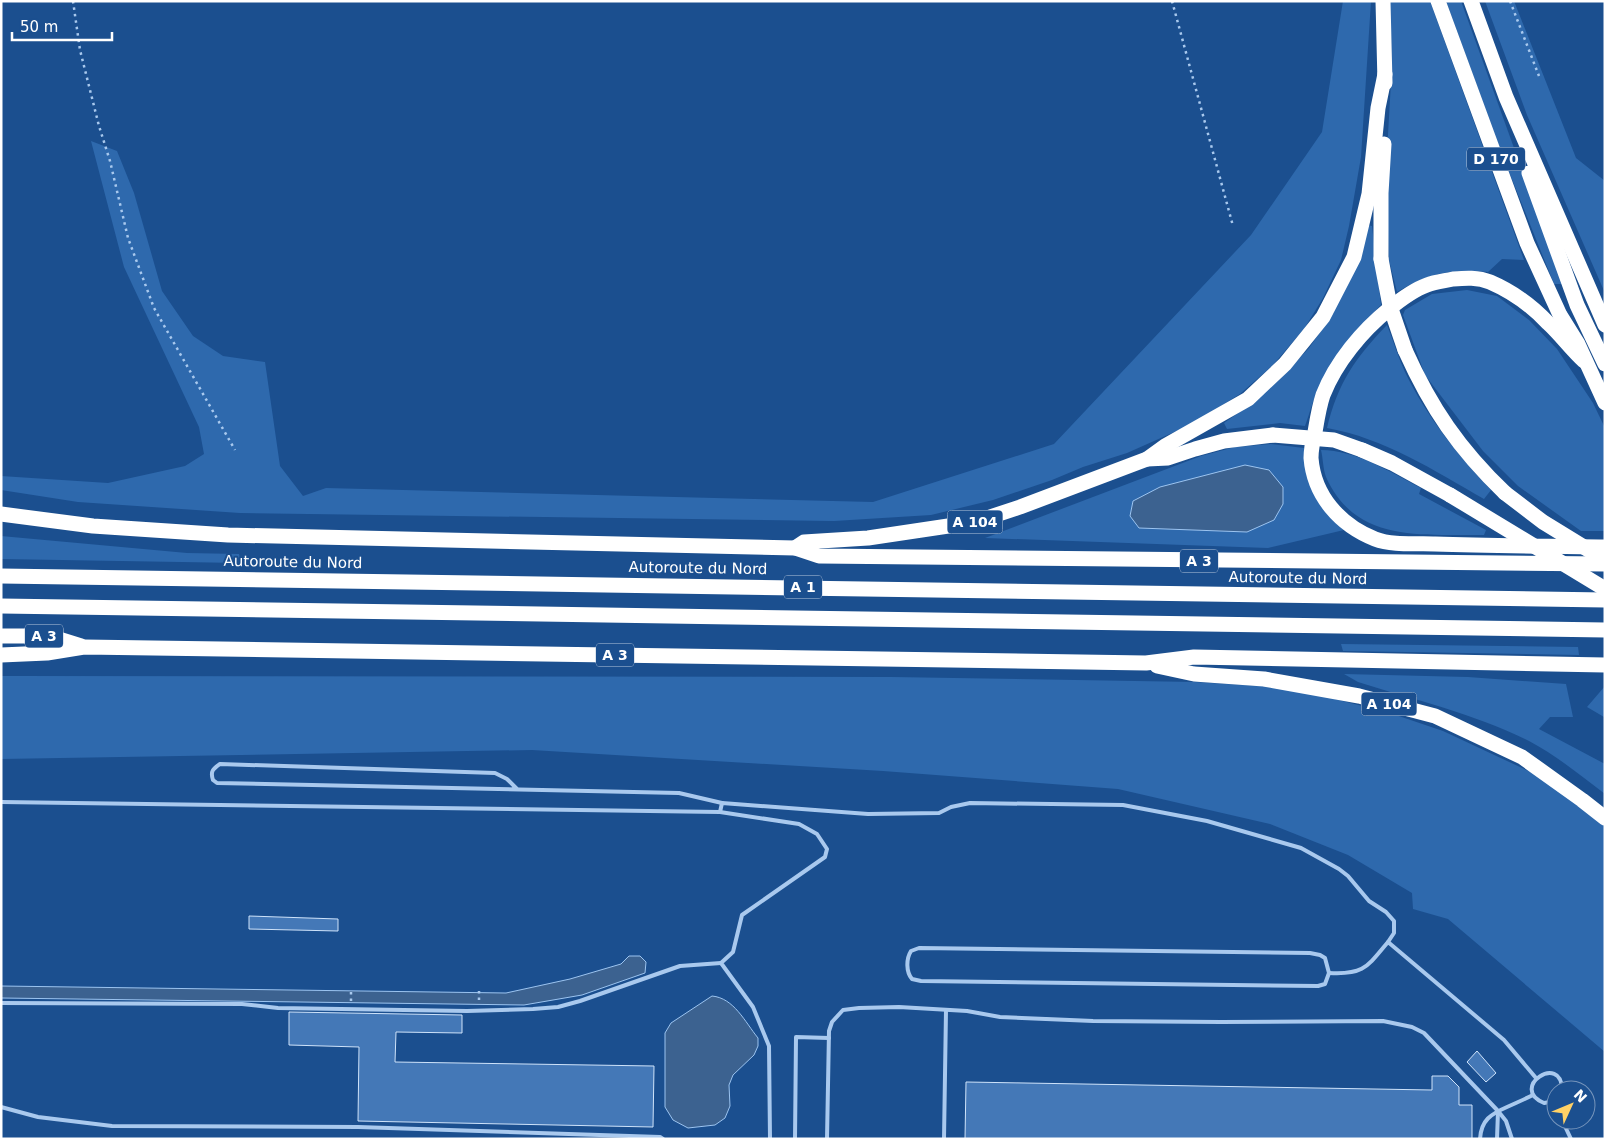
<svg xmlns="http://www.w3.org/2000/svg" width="1606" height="1140" font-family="'DejaVu Sans',sans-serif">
  <rect width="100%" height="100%" fill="#1b4f8f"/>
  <g fill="#2e69ad">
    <path d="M1343 1H1371L1361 157 1349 226 1341 260 1323 298 1304 329 1272 366 1240 394 1190 425 1127 453 1083 467 1052 480 993 500 931 515 834 521 240 513 78 502 1 490V476L108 483 185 466 204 454 199 427 124 267 91 141 117 151 134 193 162 291 193 336 223 356 265 362 280 466 303 496 326 488 873 502 1054 444 1251 235 1322 132Z"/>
    <path d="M1390 1H1430L1524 260 1502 259 1488 272C1450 269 1430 273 1397 292L1389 260 1386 170 1392 64Z"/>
    <path d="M1446 1H1461L1563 284H1554L1501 152Z"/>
    <path d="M1485 1H1514L1576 158 1605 181V293L1527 115Z"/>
    <path d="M1367 225 1372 226 1381 305C1357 329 1336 355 1320 386 1313 398 1310 413 1305 426L1280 423 1227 429 1224 423 1251 404 1280 379 1309 348 1333 314Z"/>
    <path d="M1467 290 1497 296 1529 320 1557 349 1593 403 1605 428V531H1581L1518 486 1483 451 1425 375 1403 315 1405 310 1432 294Z"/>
    <path d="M1387 325C1393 340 1398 357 1405 372 1426 416 1458 455 1491 490L1484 499C1435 471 1384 438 1327 428 1338 383 1355 358 1387 325Z"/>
    <path d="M1271 444 1304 448C1308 488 1314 502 1344 530L1268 548 985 538 1201 456 1235 447Z"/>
    <path d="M1321 450C1356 450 1390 472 1421 488L1419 494 1486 530 1484 535C1423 534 1356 544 1326 477 1323 469 1323 458 1321 450Z"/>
    <path d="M1 536 187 553 239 554 241 563 1 559Z"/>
    <path d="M1341 644 1578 647 1579 655 1343 651Z"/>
    <path d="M1344 674 1468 677 1566 684 1573 717H1550L1539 729 1605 764V794C1581 776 1556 755 1529 741 1475 714 1415 700 1358 682Z"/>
    <path d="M1 676 892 677 1195 682 1291 688 1390 713 1443 731 1537 775 1605 821V1052L1448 919 1413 909 1412 893 1348 855 1270 824 1118 789 883 771 532 750 1 759Z"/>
    <path d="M1605 686V720L1604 717 1587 707Z"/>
  </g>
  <g fill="#3c6290" stroke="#9cc4f0">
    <path d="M1245 465 1269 470 1283 487V504L1274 520 1247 532 1139 528 1130 516 1133 501 1160 487Z"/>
    <path d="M629 956H640L646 962 645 973 582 995 524 1005 1 998V986L506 993 570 979 621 964Z"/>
    <path d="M712 996C734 998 745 1022 758 1038V1046L754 1055 733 1075 729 1085 730 1106 725 1118 715 1125 688 1128 673 1120 665 1107V1033L671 1023Z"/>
  </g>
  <g fill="#4478b7" stroke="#cfe3fa">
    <path d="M249 916 338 919V931L249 929Z"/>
    <path d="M289 1012 462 1015V1033L396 1032 395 1062 654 1066 653 1127 358 1121 359 1047 289 1045Z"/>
    <path d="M1477 1051 1496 1073 1486 1082 1467 1062Z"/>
    <path d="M1432 1076H1448L1459 1087V1105H1472V1139H965L966 1082 1432 1090Z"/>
  </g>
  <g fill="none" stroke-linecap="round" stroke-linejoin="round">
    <g stroke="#a9c9ee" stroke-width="2.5" stroke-dasharray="2.5 4" stroke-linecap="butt">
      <path d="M73 1 80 50 99 126 110 161 128 238 154 308 235 450"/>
      <path d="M1172 1 1233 226"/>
      <path d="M1510 1 1539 76"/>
      <path d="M479 991V1002"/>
      <path d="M351 1001V990"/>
    </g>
    <g stroke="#a9c9ee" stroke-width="4">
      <path d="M517 789 507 779 495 773 220 764C213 769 210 771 213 780L217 783 679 793 722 803"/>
      <path d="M1 802 720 812 799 824 817 834 827 849 825 857 742 915 733 952 721 963 753 1007 769 1046 770 1139"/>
      <path d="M720 812 722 803 868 814 939 813 951 807 970 803 1123 805 1207 821 1301 848 1339 869 1348 876 1369 901 1386 912 1394 921V933L1388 942"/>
      <path d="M919 948 1310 953 1320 955 1325 958 1329 973 1325 984 1318 986 921 981 912 979C906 972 906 959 911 951Z"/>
      <path d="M1329 973C1364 975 1367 967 1388 942L1504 1040 1536 1078"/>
      <path d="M1 1003 242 1004 278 1008 467 1011 533 1009 558 1007 580 1001 680 966 721 963"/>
      <path d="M1556 1101 1544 1103C1508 1088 1562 1052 1562 1090"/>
      <path d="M1 1107 38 1117 112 1126 358 1127 660 1137 663 1139"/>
      <path d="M1562 1120 1571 1139"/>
      <path d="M795 1139 796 1037 829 1038"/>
      <path d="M827 1139 829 1031 832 1022 843 1010 859 1008 899 1007 967 1011 1000 1017 1093 1021 1221 1022 1383 1021 1412 1027 1424 1033 1498 1111 1506 1121 1512 1139"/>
      <path d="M944 1139 946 1010"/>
      <path d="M1480 1139C1481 1120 1491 1114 1507 1107 1516 1103 1525 1099 1533 1095"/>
      <path d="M1497 1139 1498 1111"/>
    </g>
    <g stroke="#fff" stroke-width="15">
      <path d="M1383 1 1385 83"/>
      <path d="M1438 1 1527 243 1560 315 1578 344 1605 403"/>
      <path d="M1471 1 1506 97 1605 325"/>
      <path d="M1529 173 1577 305 1605 364"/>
      <path d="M1381 259V193L1384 144"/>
      <path d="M1405 350C1431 408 1459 449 1505 493"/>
      <path d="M1584 361C1571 349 1561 335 1548 323 1532 306 1511 291 1490 282 1478 277 1465 278 1453 279 1444 281 1435 282 1427 285 1413 290 1400 300 1389 309 1362 331 1336 362 1323 395 1319 407 1317 420 1315 432 1313 440 1311 450 1311 458 1314 496 1340 525 1375 539 1393 546 1417 543 1435 544 1492 546 1548 546 1605 547"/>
      <path d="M1362 450 1392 463 1450 495"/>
      <path d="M1147 459 1168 458 1195 449 1224 441 1273 435"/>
      <path d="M1 514 93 526 228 535 795 548 819 556 1605 564"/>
      <path d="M795 548 804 542 868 538 975 522 1020 507 1147 459 1165 446 1248 399 1285 364 1323 317 1354 257 1369 194 1378 108 1385 74"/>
      <path d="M1 576 1605 600"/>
      <path d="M1 606 1605 630"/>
      <path d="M1 636H49L81 646"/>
      <path d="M1 655 47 653 84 647 1146 663 1194 657 1605 665"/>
      <path d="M1157 666 1194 674 1264 679 1359 696 1435 716 1522 757 1582 800 1605 818"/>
    </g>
    <g stroke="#fff" stroke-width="15">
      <path d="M1381 259 1390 306 1405 350"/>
      <path d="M1273 435 1334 440 1362 450"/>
      <path d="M1505 493 1543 522 1605 560"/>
      <path d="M1450 495 1605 589"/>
    </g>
  </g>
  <g text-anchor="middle" stroke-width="4" stroke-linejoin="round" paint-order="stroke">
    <g fill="#1b4f8f" stroke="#bbcadd" stroke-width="1">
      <rect x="1467" y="147.5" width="58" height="23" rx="4"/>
      <rect x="947.5" y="510.5" width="55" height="23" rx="4"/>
      <rect x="1180" y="549.5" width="38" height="23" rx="4"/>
      <rect x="784" y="575.5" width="38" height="23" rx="4"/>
      <rect x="25" y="624.5" width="38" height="23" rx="4"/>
      <rect x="596" y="643.5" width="38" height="23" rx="4"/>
      <rect x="1361.5" y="692.5" width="55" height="23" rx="4"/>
    </g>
    <g font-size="14" font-weight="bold" fill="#fff">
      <text x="1496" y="164">D 170</text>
      <text x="975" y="527">A 104</text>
      <text x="1199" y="566">A 3</text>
      <text x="803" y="592">A 1</text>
      <text x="44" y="641">A 3</text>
      <text x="615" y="660">A 3</text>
      <text x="1389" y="709">A 104</text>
    </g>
    <g font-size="15" fill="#fff" stroke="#1b4f8f">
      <text transform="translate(293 562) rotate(1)" y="5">Autoroute du Nord</text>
      <text transform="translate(698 568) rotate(1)" y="5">Autoroute du Nord</text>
      <text transform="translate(1298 578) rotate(1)" y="5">Autoroute du Nord</text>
    </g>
  </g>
  <rect width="1606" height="1140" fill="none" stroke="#ffffff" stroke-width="5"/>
  <g transform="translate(1571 1105) rotate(46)"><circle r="24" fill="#1b4f8f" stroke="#7695bc"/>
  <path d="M0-4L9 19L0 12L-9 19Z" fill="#ffd166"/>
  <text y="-8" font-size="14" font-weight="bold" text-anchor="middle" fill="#ffffff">N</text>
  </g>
  <path d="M12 32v8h100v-8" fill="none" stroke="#ffffff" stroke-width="2.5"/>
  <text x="20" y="32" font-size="15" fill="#ffffff" stroke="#1b4f8f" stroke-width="4" paint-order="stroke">50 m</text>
</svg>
